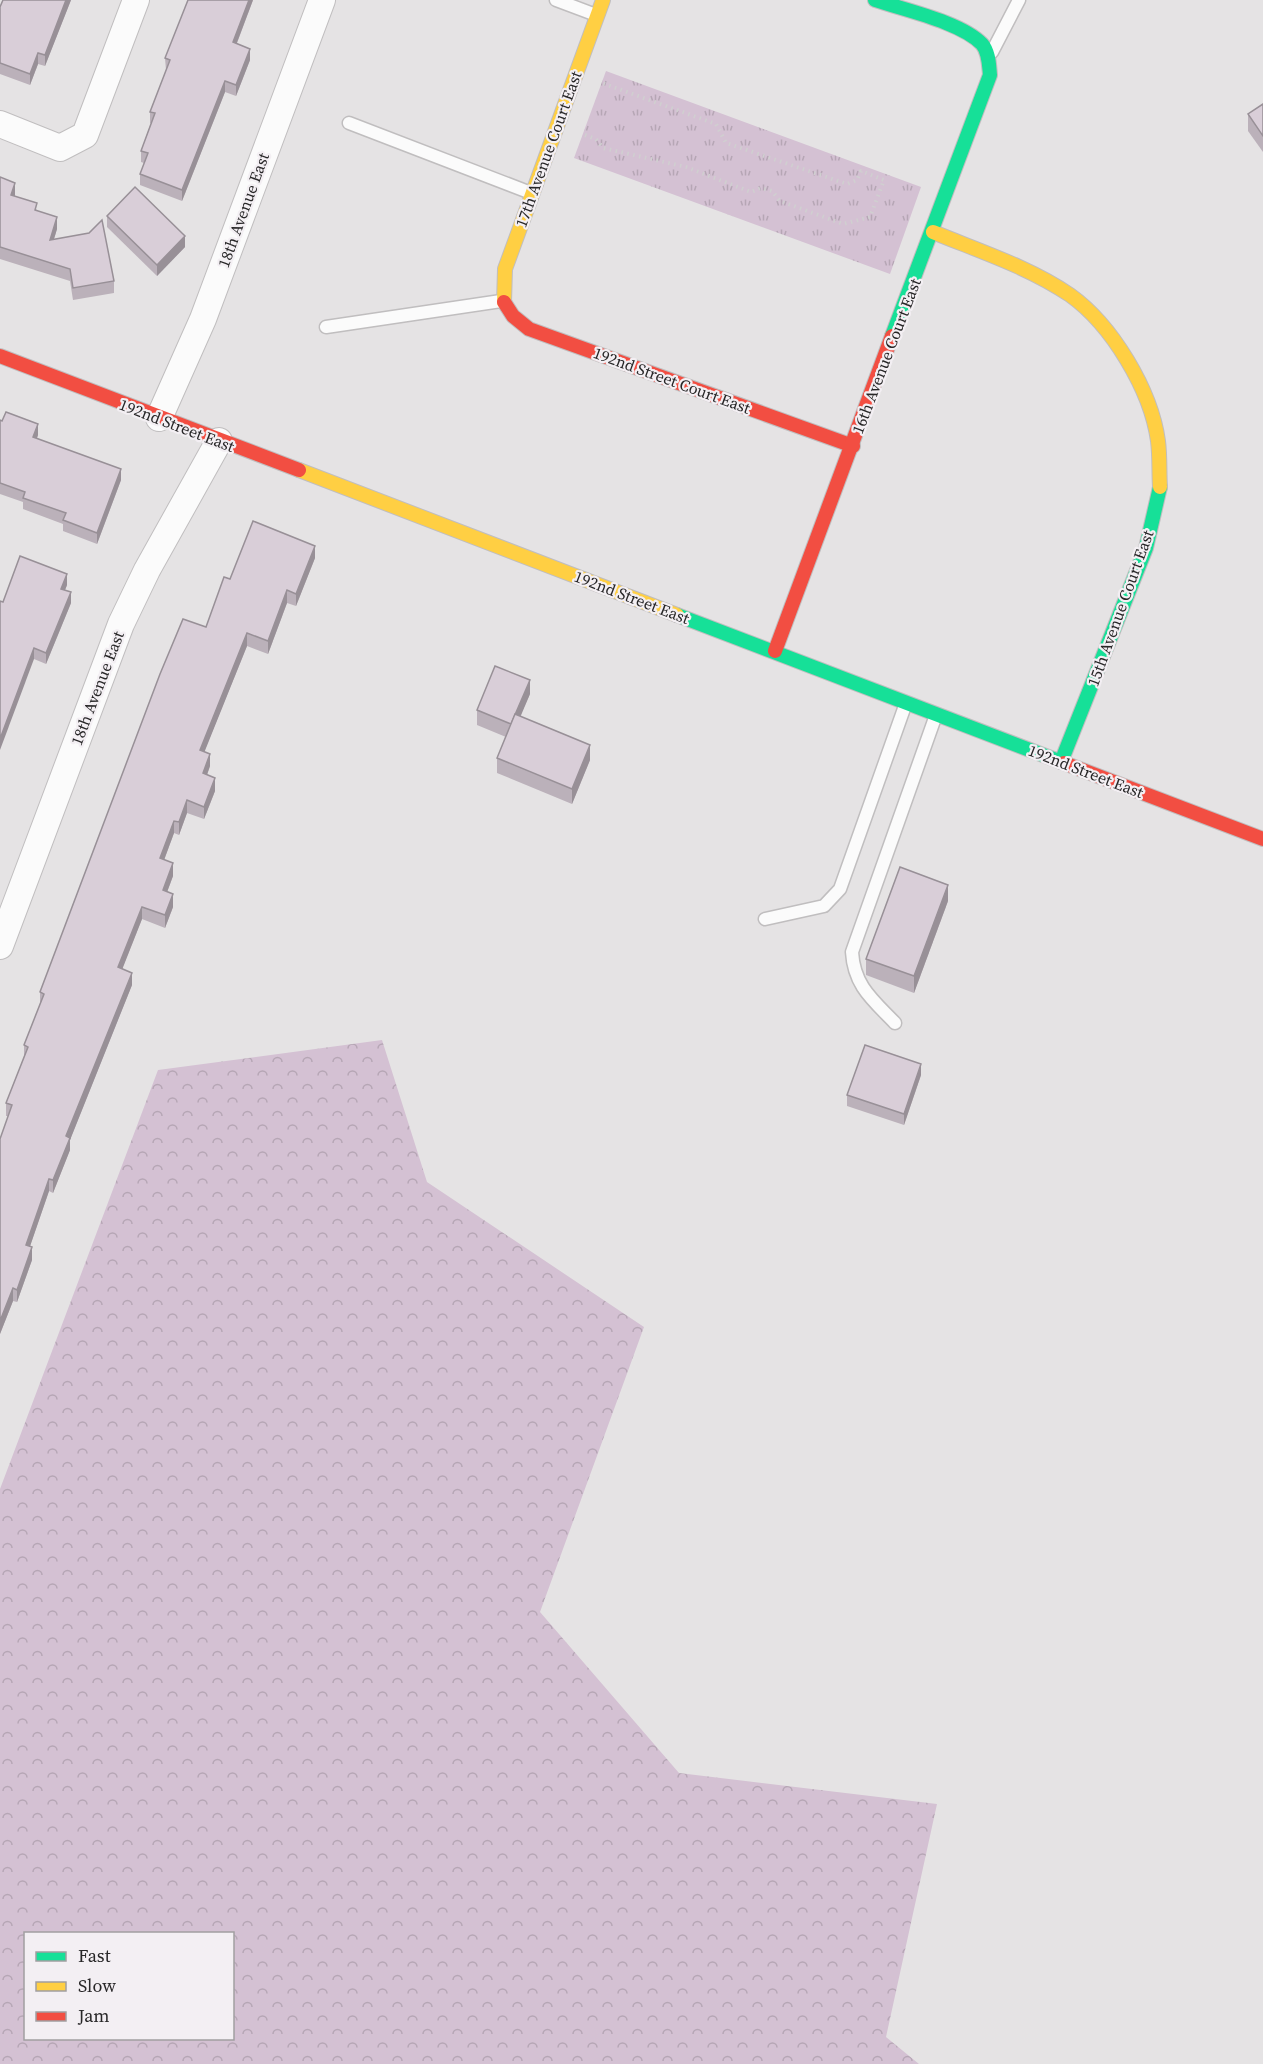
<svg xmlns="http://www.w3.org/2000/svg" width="1263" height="2064" font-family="'Source Serif 4',serif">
  <defs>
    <pattern id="forest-crowns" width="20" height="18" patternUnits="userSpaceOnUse" patternTransform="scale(1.5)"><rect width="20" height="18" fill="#d4c1d3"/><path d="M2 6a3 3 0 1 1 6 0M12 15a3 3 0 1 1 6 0" fill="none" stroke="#b6a6b5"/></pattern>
    <pattern id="park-tufts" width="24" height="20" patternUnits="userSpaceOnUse" patternTransform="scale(1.5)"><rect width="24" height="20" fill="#d4c1d3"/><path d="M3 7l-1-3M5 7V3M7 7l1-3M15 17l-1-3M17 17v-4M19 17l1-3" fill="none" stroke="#b6a6b5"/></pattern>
  </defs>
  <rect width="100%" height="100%" fill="#e5e3e4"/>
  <path fill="url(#forest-crowns)" fill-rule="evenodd" d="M382 1040 427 1182 644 1327 540 1612 679 1773 937 1804 886 2037 919 2064H0V1489L158 1070ZM26 1934H232V2038H26Z"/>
  <path fill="url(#park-tufts)" d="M606 71 921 187 890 274 574 158Z"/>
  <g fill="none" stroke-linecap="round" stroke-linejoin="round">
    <defs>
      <g id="lane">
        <path d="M556 0 596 15"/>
        <path d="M992 52 1019 0"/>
        <path d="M349 123 531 193"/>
        <path d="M326 327 501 301"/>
        <path d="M765 919 824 906 840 889 906 703"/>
        <path d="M895 1023C873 1000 854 986 852 952L936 715"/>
      </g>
      <g id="street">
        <path d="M0 124 60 148 85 135 136 0"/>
        <path d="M159 418 203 319 322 0"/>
        <path d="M0 946 121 624 147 570 219 441"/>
      </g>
      <g id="fast">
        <path d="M875 0C904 10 961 22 982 44 989 52 989 65 990 75L892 336"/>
        <path d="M677 615 1064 763"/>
        <path d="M1061 762 1146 548 1160 487"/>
      </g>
      <g id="slow">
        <path d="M933 232C979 251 1029 267 1070 295 1112 325 1151 390 1158 441 1160 456 1159 472 1160 487"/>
        <path d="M504 302 505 269 603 0"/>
        <path d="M299 470 677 615"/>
      </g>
      <g id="jam">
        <path d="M504 302 513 316 529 329 853 446"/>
        <path d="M0 356 299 470"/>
        <path d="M775 651 892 336"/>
        <path d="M1064 763 1263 839"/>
      </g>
    </defs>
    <use href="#lane" stroke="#c0bebf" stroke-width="15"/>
    <use href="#street" stroke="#c0bebf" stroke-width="28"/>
    <use href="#fast" stroke="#c0bebf" stroke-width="16"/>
    <use href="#slow" stroke="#c0bebf" stroke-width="16"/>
    <use href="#jam" stroke="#c0bebf" stroke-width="16"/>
    <path stroke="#d0cfd0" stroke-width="4" stroke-dasharray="1.5 4.5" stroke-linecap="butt" d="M585 135 596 139 603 148 686 167 751 192 761 188 772 191 780 201 843 224 870 217 884 180 861 171 857 180 847 184 726 143 716 124 602 83"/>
    <use href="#lane" stroke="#fbfbfb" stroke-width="12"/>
    <use href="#street" stroke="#fbfbfb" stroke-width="26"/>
    <use href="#fast" stroke="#16e098" stroke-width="14"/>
    <use href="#slow" stroke="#ffcf43" stroke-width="14"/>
    <use href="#jam" stroke="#f24e42" stroke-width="14"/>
  </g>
  <g fill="#bbb1ba">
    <path d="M71 0 45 66 38 64 30 85 0 74V7Z"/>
    <path d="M253 0 237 43 250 60 236 96 225 92 182 201 140 185V174L144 163 141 162V151L151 123H150V112L166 70 165 58Z"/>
    <path d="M1263 104V152L1248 131V114Z"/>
    <path d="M0 177 15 195V196L37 210 57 229 54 239 114 281V293L73 300 70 281 0 259Z"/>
    <path d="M107 216 185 247 157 276 107 227Z"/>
    <path d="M0 420 38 435 37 438 121 480 97 544 63 531V524L23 509V502L0 494Z"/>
    <path d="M315 558 296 606 287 603 268 654 247 646 204 752 210 766 207 775 215 791 204 819 187 813 179 835 174 833 164 860 173 876 167 892 173 907 165 928 142 919 122 969 132 985 70 1140V1150L53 1193 49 1191 30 1246 32 1260 17 1302 13 1301 0 1334V1139L8 1116H6V1103L24 1057V1045L40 1004V992L206 627 230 579Z"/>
    <path d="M67 585 65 590 71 603 46 664 34 659 3 602Z"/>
    <path d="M530 694 520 716 590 760 572 804 497 773V758L506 737 477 725V710Z"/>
    <path d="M948 901 914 993 866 975V959Z"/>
    <path d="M921 1075 904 1125 847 1106V1095Z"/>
  </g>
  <g fill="#989097">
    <path d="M66 0H71L45 66V55Z"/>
    <path d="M249 0H253L233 53V42Z"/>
    <path d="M250 49V60L236 96V85Z"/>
    <path d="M38 53V64L30 85V74Z"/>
    <path d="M225 81V92L182 201V190Z"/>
    <path d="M15 183V195L11 207V195Z"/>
    <path d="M57 217V229L50 252V240Z"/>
    <path d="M185 236V247L157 276V265Z"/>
    <path d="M38 424V435L33 448V437Z"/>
    <path d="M121 469V480L97 544V533Z"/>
    <path d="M315 546V558L296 606V594Z"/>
    <path d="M67 574V585L61 600V589Z"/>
    <path d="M287 590V603L268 654V641Z"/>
    <path d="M71 592V603L46 664V653Z"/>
    <path d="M247 633V646L200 763V750Z"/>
    <path d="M34 648V659L0 750V739Z"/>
    <path d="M530 680V694L511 739V724Z"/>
    <path d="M590 745V760L572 804V789Z"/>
    <path d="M210 754V766L203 786V773Z"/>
    <path d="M215 778V791L204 819V807Z"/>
    <path d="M187 800V813L179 835V822Z"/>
    <path d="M174 821V833L160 871V858Z"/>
    <path d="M173 863V876L163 903V890Z"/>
    <path d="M948 885V901L914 993V976Z"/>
    <path d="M173 894V907L165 928V915Z"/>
    <path d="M142 907V919L118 980V967Z"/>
    <path d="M132 973V985L70 1140V1150L53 1193V1180L66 1136Z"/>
    <path d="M921 1064V1075L904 1125V1114Z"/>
    <path d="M49 1179V1191L26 1258V1245Z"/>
    <path d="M32 1247V1260L17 1302V1290Z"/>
    <path d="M13 1288V1301L0 1334V1321Z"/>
  </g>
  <g fill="#d9ced8" stroke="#989097" stroke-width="1.5">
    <path d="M3 0H66L45 55 38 53 30 74 0 63V7Z"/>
    <path d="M188 0H249L233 42 250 49 236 85 225 81 182 190 140 174 148 153 141 151 155 113 150 112 170 60 165 58Z"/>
    <path d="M1263 104V136L1248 114Z"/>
    <path d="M0 177 15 183 11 195 37 203 35 210 57 217 50 240 89 233 102 220 114 281 73 288 70 269 0 247Z"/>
    <path d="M135 187 185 236 157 265 107 216Z"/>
    <path d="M6 412 38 424 33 437 121 469 97 533 63 520 66 513 23 498 25 492 0 483V420L2 421Z"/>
    <path d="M253 521 315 546 296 594 287 590 268 641 247 633 200 750 210 754 203 773 215 778 204 807 187 800 179 822 174 821 160 858 173 863 163 890 173 894 165 915 142 907 118 967 132 973 66 1136 70 1138 53 1180 49 1179 26 1245 32 1247 17 1290 13 1288 0 1321V1139L12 1105 6 1103 28 1047 24 1045 44 994 40 992 160 674 183 619 206 627 224 577 230 579Z"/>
    <path d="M20 556 67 574 61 589 71 592 46 653 34 648 0 739V601L3 602Z"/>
    <path d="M495 666 530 680 511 724 477 710Z"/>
    <path d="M515 714 590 745 572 789 497 758Z"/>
    <path d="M900 867 948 885 914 976 866 959Z"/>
    <path d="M865 1045 921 1064 904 1114 847 1095Z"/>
  </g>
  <g text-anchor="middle" stroke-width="4.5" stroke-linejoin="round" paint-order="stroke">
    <g font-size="16" fill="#272627" stroke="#f3eff3">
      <text transform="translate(548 149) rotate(-70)" y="6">17th Avenue Court East</text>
      <text transform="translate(243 210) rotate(-70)" y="6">18th Avenue East</text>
      <text transform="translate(886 356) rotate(-69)" y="6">16th Avenue Court East</text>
      <text transform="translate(672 380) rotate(20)" y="6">192nd Street Court East</text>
      <text transform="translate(177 425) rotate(21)" y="6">192nd Street East</text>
      <text transform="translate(632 597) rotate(21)" y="6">192nd Street East</text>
      <text transform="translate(1120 608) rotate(-70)" y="6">15th Avenue Court East</text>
      <text transform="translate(97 688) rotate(-69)" y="6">18th Avenue East</text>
      <text transform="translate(1086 771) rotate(21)" y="6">192nd Street East</text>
    </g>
  </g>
  <rect x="24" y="1932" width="210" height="108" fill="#f3eff3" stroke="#a19fa1" stroke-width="1.5"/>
  <rect x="36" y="1952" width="30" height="9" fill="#16e098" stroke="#a19fa1" stroke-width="1.5"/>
  <text x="78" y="1962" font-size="18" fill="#272627">Fast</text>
  <rect x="36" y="1982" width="30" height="9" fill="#ffcf43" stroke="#a19fa1" stroke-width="1.5"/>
  <text x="78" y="1992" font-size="18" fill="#272627">Slow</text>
  <rect x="36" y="2012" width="30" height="9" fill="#f24e42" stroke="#a19fa1" stroke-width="1.5"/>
  <text x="78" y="2022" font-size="18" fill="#272627">Jam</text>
</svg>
